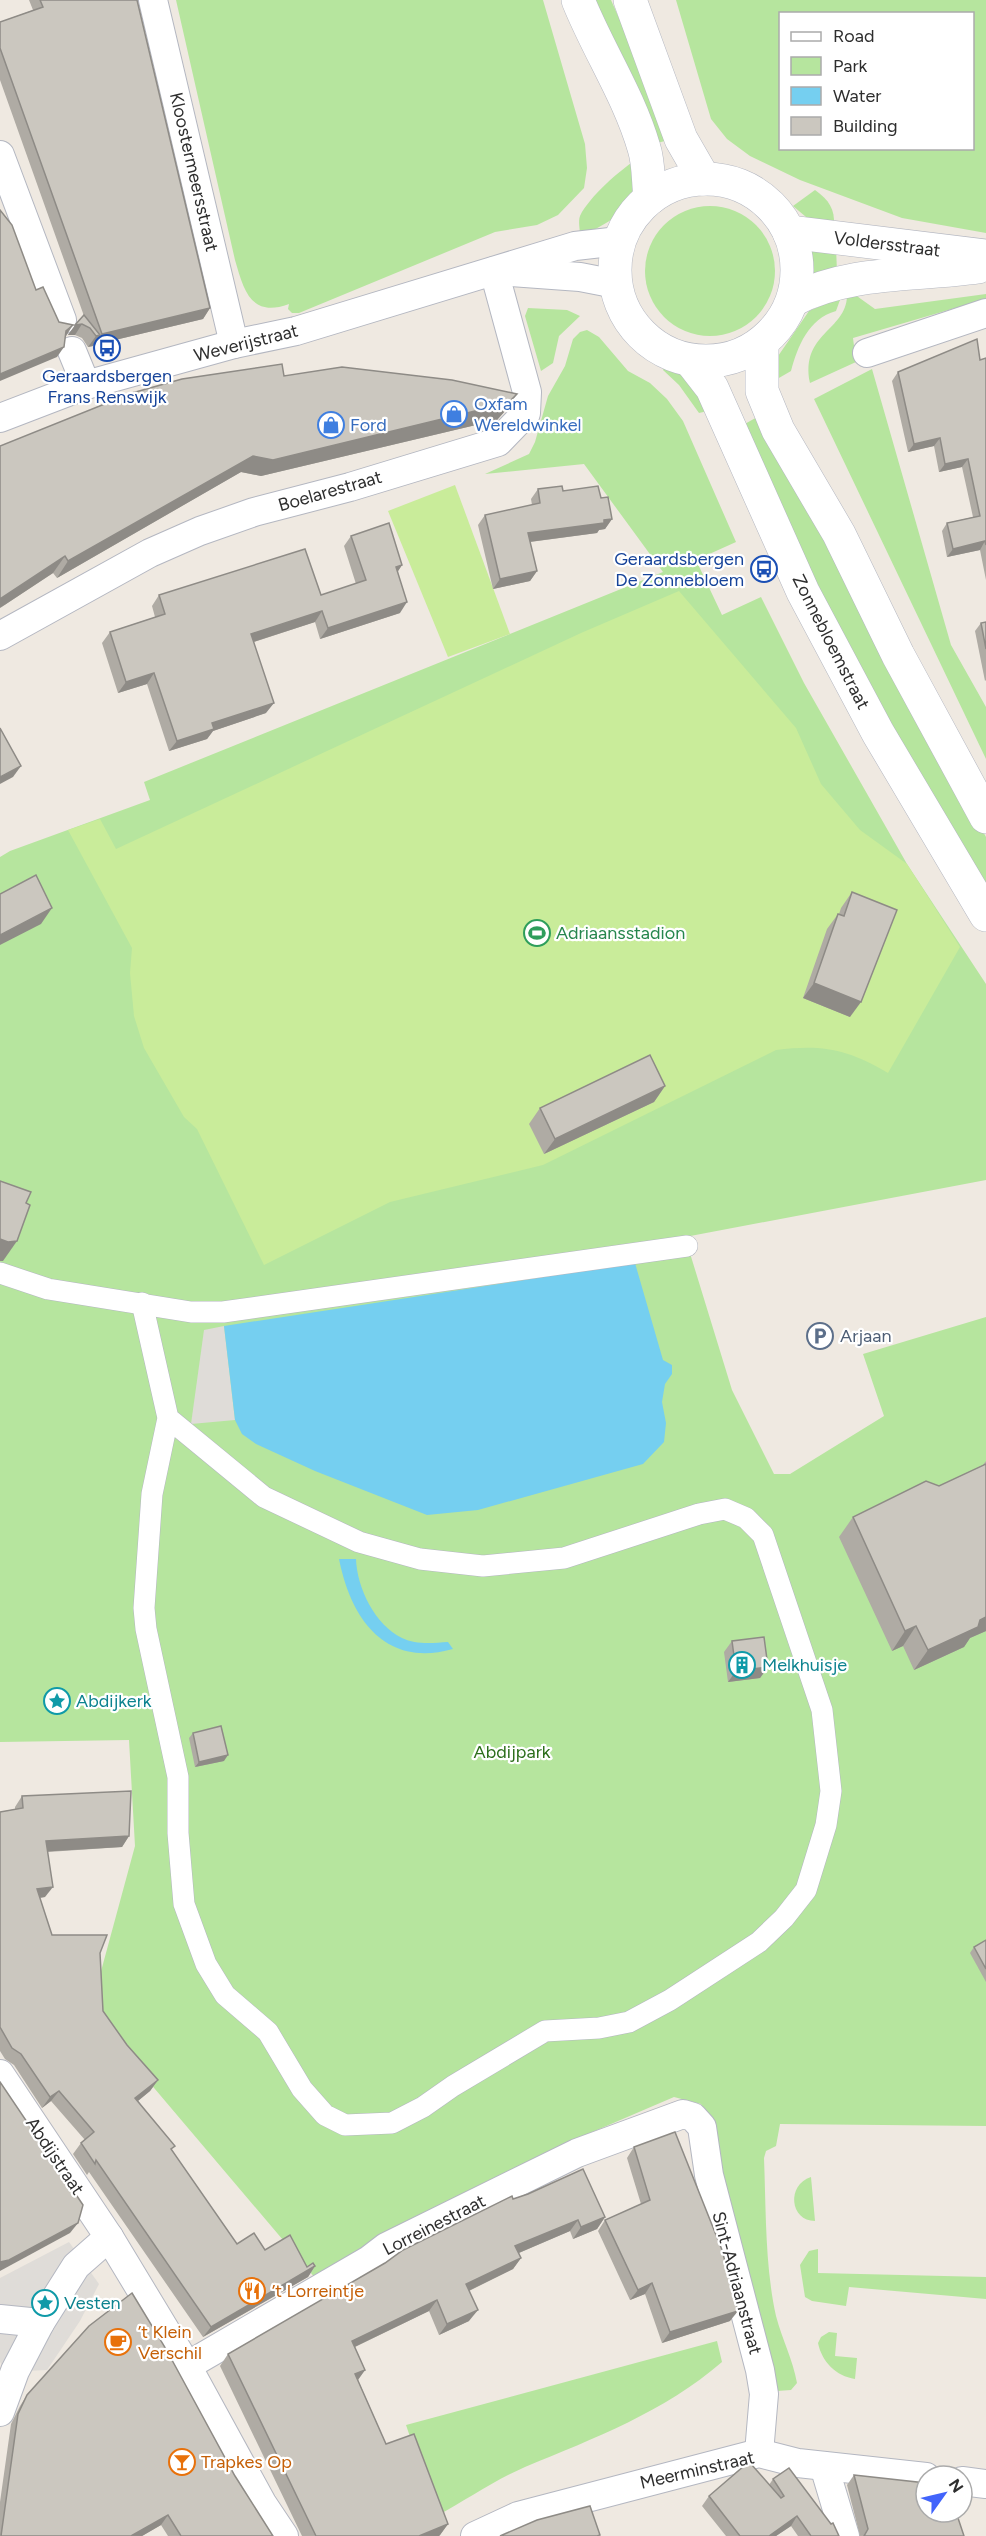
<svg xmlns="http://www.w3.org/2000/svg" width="986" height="2536" font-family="Figtree,sans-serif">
  <rect width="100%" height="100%" fill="#efe9e1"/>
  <g fill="#b6e59e" fill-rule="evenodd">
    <path d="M176 0H543L585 144 587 168 584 188 558 215 537 225 495 232 299 313H292L288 309 289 304C251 318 244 291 235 260Z"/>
    <path d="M588 0H611L657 104 669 140 653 144Z"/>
    <path d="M676 0H986V233L902 218 800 180 750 156 727 139 711 119ZM780 14H972V148H780Z"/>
    <path d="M637 159C636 169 638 183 634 192 625 214 602 228 580 235 580 229 578 221 580 216 589 197 620 170 637 159Z"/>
    <path d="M815 190C829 200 835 209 834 226L812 222 793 206Z"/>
    <circle cx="710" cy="271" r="65"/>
    <path d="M810 245 836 248 837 271 813 280Z"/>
    <path d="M854 294 875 309 986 294V299L853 338 856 362 810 383C800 333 846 331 847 296Z"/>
    <path d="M841 297 836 311C808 319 798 346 791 371L772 382 774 362 809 311Z"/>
    <path d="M528 308 567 310 580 316 559 336 553 363 541 371 525 316Z"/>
    <path d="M587 330 599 337 628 371 650 383 667 399 683 421 736 542 696 560 722 615 761 597 804 683 907 864 986 984V1180L685 1237 732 1390 774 1474H790L884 1416 863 1354 986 1317V2126L780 2124 776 2146 766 2151 764 2158C766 2209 765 2267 776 2316 782 2339 793 2360 797 2383L791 2390 777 2391 710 2125 701 2104 674 2097 583 2136 316 2279 138 2069 100 2017V1975L135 1846 129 1740 0 1742V857L10 851 150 800 144 782 663 572 584 464 485 474 529 454 535 442 548 396 565 366 573 339 580 332Z"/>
    <path d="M665 366 693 379 712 410 699 413 679 385 663 370Z"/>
    <path d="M872 369 951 645 986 707V759L814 399Z"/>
    <path d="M759 416 986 837V900L819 607 743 425Z"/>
    <path d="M811 2177 815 2221C790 2221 786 2185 811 2177Z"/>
    <path d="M818 2249V2273L986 2277V2299L849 2287 846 2306 812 2301 805 2297 800 2265 809 2251Z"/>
    <path d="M829 2332 837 2333 835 2356 857 2358 855 2379C836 2376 822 2362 818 2343L821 2337Z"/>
    <path d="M717 2341 722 2362C664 2412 595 2438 525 2467 495 2480 466 2500 437 2516L406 2425Z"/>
  </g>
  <g fill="#c9ec9a">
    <path d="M455 485 510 634 448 657 388 511Z"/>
    <path d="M679 591 796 728 821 784 860 830 907 864 960 947 888 1073C848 1049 822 1044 776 1050L543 1165 390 1202 264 1265 197 1129 184 1117 144 1048 134 1016 130 973 132 948 68 830 100 819 116 849 581 633Z"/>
  </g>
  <g fill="#dfdcd8">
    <path d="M224 1326 235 1420 191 1424 204 1330Z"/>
    <path d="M69 2242 99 2284 80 2321 47 2370 6 2372 0 2362V2278Z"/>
  </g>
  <g fill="#75cff0">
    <path d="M635 1263 663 1360 672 1365V1374L665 1384 662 1402 666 1423 664 1442 643 1464 478 1510 427 1515 315 1471 256 1444 242 1434 235 1420 224 1326Z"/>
    <path d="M339 1559H356C357 1588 375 1625 402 1638 416 1645 433 1643 448 1642L453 1649C385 1668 351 1619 339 1559Z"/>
  </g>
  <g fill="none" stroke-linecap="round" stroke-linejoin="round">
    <defs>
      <g id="pedestrian">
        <path d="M0 1273 48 1289 191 1312H223L687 1246"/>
        <path d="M142 1303 168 1418 152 1494 144 1608 146 1629 178 1777V1833L184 1904 206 1964 225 1995 268 2032 302 2089 325 2115 345 2125 392 2123 423 2107 453 2086 545 2031 599 2028 629 2022 670 2000 759 1942 784 1918 806 1890 826 1825 831 1791 822 1710 763 1535 746 1518 725 1509 699 1514 564 1558 483 1566 420 1559 359 1542 264 1497 168 1418"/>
      </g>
      <g id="minor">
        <path d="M153 0 234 344"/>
        <path d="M0 155 62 320"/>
        <path d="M511 272 580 277 616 284"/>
        <path d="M72 351 86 385"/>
        <path d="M867 353 986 313"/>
        <path d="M0 418 86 385 234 344 296 331 575 246 619 241"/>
        <path d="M0 636 150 553 200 531 254 512 350 487 498 442 526 413 527 392 494 271"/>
        <path d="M0 2074 109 2237 187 2366 262 2503 284 2536"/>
        <path d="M0 2319 40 2323"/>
        <path d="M187 2366 369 2260 386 2247 577 2153 683 2114 693 2117 702 2127 709 2175 760 2370 764 2394 759 2453"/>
        <path d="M0 2412 15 2371 40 2323 76 2266 109 2237"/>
        <path d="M824 2466 845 2536"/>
        <path d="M962 2481 986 2484"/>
        <path d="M475 2536 518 2516 759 2453 798 2463 926 2477"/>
      </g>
      <g id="tertiary">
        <path d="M789 232 986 256"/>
        <path d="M793 300C849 270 916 276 978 267"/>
      </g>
      <g id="secondary">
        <path d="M578 0C598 50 629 96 644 148 649 163 648 182 650 198"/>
        <path d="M630 0 681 139 704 179"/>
        <circle cx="706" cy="270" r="91"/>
        <path d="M762 343V391L778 430 839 534 898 655 986 817"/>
        <path d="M691 361 712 388 803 592 878 733 986 915"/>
      </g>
    </defs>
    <use href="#pedestrian" stroke="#b4b7c1" stroke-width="22"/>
    <use href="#minor" stroke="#b4b7c1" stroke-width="30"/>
    <use href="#tertiary" stroke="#b4b7c1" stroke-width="34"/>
    <use href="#secondary" stroke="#b4b7c1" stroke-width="34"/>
    <use href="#pedestrian" stroke="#fff" stroke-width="21"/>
    <use href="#minor" stroke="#fff" stroke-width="28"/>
    <use href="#tertiary" stroke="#fff" stroke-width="33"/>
    <use href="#secondary" stroke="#fff" stroke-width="33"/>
  </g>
  <g fill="#afaba4">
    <path d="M29 0H137L210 308 203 319 94 345V344L93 346 88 347 82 338 75 335H68L84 316 0 80V22L33 10Z"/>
    <path d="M986 358V580L980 550 947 557 942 531 947 523 973 517 962 467 939 472 934 446 908 452 892 381 898 372 980 360Z"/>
    <path d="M284 376 505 411 497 420 261 476 241 472 57 578 53 573 0 608Z"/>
    <path d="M538 489 563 491 601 498 612 519 605 529 599 530 597 533 530 542 537 571 530 581 493 589 478 525 485 515 532 505 531 499Z"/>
    <path d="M351 536 402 565 397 572 400 613 320 639 315 622 254 642 266 713 213 731 207 739 169 751 147 684 118 693 102 643 110 632 155 617 152 606 159 595H321L356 584 344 546Z"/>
    <path d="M986 622V680L985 681 975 631 981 623Z"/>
    <path d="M852 892 850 1017 803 998 827 929 838 914H839L841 908Z"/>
    <path d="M665 1086 654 1102 544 1154 529 1124 540 1108Z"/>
    <path d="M986 1461V1631L970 1638 964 1647 914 1670 903 1646 892 1651 839 1537 853 1517 939 1486 983 1465Z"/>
    <path d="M732 1641 768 1667 760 1678 728 1682 724 1652Z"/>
    <path d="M193 1733 224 1761 195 1767 189 1738Z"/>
    <path d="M22 1796 129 1836 122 1847 48 1852 45 1897 40 1898 52 1935 100 1953 103 2011 127 2045 158 2080 150 2091 138 2101 237 2244 265 2250 307 2267 315 2266 308 2277 203 2337 89 2172 87 2175 73 2154 81 2143 85 2140 51 2101 42 2108 14 2065 5 2059 0 2051V1812L15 1809V1807Z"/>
    <path d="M986 1940V1982L970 1953 974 1947Z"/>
    <path d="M634 2147 730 2321 662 2343 645 2294 630 2300 598 2231 605 2220 641 2204 627 2158Z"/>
    <path d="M513 2199 605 2217 597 2229 573 2239 570 2231 519 2253 521 2258 513 2269 469 2291V2321L439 2335 429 2311 355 2347 365 2370 358 2380 386 2444 448 2524 440 2535 439 2536H302L220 2366 228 2354Z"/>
    <path d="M27 2395 235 2476 273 2536H168L161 2525 142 2536H0V2502L11 2424 20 2406Z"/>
    <path d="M854 2475 964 2536H860L847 2485Z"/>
    <path d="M773 2479 839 2536H798L791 2526 776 2536H726L702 2506 709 2496 769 2485Z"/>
  </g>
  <g fill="#8e8b86">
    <path d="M210 308 203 319 94 345 102 334Z"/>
    <path d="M82 324 75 335H68L75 325Z"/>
    <path d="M73 325 66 336 59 341 66 331Z"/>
    <path d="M100 335 93 346 88 347 96 336Z"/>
    <path d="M64 347 57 357 0 381V374Z"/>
    <path d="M517 394 505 411 497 420 261 476 241 472 57 578 68 561 253 456Z"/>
    <path d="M940 438 934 446 908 452 914 444Z"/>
    <path d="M968 459 962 467 939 472 945 464Z"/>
    <path d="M612 519 605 529 599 530 597 533 521 543 528 533Z"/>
    <path d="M985 541 980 550 947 557 953 549Z"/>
    <path d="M65 556 53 573 0 608V599Z"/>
    <path d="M402 565 395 576 396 567Z"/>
    <path d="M537 571 530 581 493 589 500 579Z"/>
    <path d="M407 602 400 613 320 639 328 628Z"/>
    <path d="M322 611 315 622 244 645 251 634Z"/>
    <path d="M154 673 147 684 118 693 126 682Z"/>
    <path d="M274 703 266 713 213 731 207 739 169 751 177 741 212 723Z"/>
    <path d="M21 766 13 777 0 784V777Z"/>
    <path d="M52 908 41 924 0 945V935Z"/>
    <path d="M814 983 861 1002 850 1017 803 998Z"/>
    <path d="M665 1086 654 1102 544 1154 555 1139Z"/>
    <path d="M0 1239 17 1241 3 1261H0Z"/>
    <path d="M986 1617V1631L970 1638 964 1647 914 1670 928 1650Z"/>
    <path d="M916 1626 903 1646 892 1651 905 1631Z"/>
    <path d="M768 1667 760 1678 728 1682 736 1671Z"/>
    <path d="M228 1755 224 1761 195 1767 199 1762Z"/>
    <path d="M129 1836 122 1847 38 1852 46 1841Z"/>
    <path d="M53 1887 45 1897 29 1899 37 1889Z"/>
    <path d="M158 2080 150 2091 128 2109 135 2098Z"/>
    <path d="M59 2091 51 2101 42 2108 50 2097Z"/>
    <path d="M605 2217 597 2229 573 2239 581 2227Z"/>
    <path d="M578 2220 570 2231 507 2258 515 2246Z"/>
    <path d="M78 2223 70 2233 0 2271V2262Z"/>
    <path d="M521 2258 513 2269 458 2296 466 2284Z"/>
    <path d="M315 2266 308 2277 203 2337 211 2327Z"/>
    <path d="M652 2283 645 2294 630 2300 638 2290Z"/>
    <path d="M437 2300 429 2311 344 2352 352 2341Z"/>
    <path d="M478 2310 469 2321 439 2335 447 2324Z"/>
    <path d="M738 2311 730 2321 662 2343 670 2332Z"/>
    <path d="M365 2370 357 2381 355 2374Z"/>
    <path d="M168 2515 161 2525 142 2536H131Z"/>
    <path d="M797 2516 791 2526 776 2536H769Z"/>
    <path d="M448 2524 440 2535 439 2536H419Z"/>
  </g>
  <g fill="#cbc7bf" stroke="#8e8b86" stroke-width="1.5">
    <path d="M40 0H137L210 308 102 334 0 48V22L43 7Z"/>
    <path d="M0 210 12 225 36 290 43 287 59 322 73 325 66 331 64 347 0 374Z"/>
    <path d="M84 315 100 335 96 336 90 328 82 324 75 325Z"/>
    <path d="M977 339 980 360 986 358V545L985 541 953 549 947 523 980 516 968 459 945 464 940 438 914 444 898 372Z"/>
    <path d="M282 364 284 376 342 367 452 380 517 394 508 403 273 460 253 456 68 561 65 556 0 599V446L132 393 182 379Z"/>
    <path d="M562 486 563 491 598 486 601 498 608 497 612 519 604 520V523L528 533 537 571 500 579 485 515 540 503 538 489Z"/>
    <path d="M389 523 402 565 396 567 407 602 328 628 322 611 251 634 274 703 212 723 214 729 177 741 154 673 126 682 110 632 165 614 159 595 305 549 321 595 366 580 351 536Z"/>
    <path d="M986 622V649L981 623Z"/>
    <path d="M0 728 21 766 0 777Z"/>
    <path d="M36 875 52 908 0 935V894Z"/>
    <path d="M852 892 897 910 861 1002 814 983 838 914 844 916Z"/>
    <path d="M650 1055 665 1086 555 1139 540 1108Z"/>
    <path d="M0 1181 31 1192 26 1203 30 1205 17 1241 8 1242 0 1239Z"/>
    <path d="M986 1464V1617L980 1620 978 1627 928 1650 916 1626 905 1631 853 1517 926 1481 939 1486Z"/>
    <path d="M764 1637 768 1667 736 1671 732 1641Z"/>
    <path d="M221 1726 228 1755 199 1762 193 1733Z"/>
    <path d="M131 1791 129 1836 46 1841 53 1887 37 1889 52 1935H107L100 1953 103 2011 127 2045 158 2080 135 2098 175 2146 171 2149 237 2244 254 2233 265 2250 290 2235 307 2267 313 2263 315 2266 211 2327 96 2160 95 2164 81 2143 94 2132 59 2091 50 2097 21 2054 12 2048 0 2027V1812L23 1808 22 1796Z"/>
    <path d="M986 1940V1969L974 1947Z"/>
    <path d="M0 2082 83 2205 78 2223 9 2260 0 2262Z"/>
    <path d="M675 2132 722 2250 738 2311 670 2332 652 2283 638 2290 605 2220 650 2200 634 2147Z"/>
    <path d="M583 2169 605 2217 581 2227 578 2220 515 2246 521 2258 466 2284 478 2310 447 2324 437 2300 352 2341 365 2370 355 2374 386 2444 414 2434 448 2524 419 2536H316L228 2354 385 2263 403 2250 512 2196 513 2199 528 2194Z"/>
    <path d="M132 2293 166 2349 235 2476 273 2536H181L168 2515 131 2536H1L18 2414 27 2395 89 2326Z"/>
    <path d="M751 2464 781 2498 784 2496 773 2479 789 2468 831 2524 833 2523 839 2536H811L797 2516 769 2536H740L709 2496 744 2466Z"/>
    <path d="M854 2475 926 2483V2512H956L964 2536H864L868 2529Z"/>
    <path d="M590 2506 600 2535 597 2536H500L537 2520Z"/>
  </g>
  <defs>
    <symbol id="bus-ring" viewBox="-11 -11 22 22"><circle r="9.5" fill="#fff" stroke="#1a4fb4" stroke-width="1.5"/><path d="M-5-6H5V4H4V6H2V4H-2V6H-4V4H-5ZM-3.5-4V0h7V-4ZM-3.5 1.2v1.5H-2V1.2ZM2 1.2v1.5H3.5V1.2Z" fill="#1a4fb4"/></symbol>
    <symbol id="shop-ring" viewBox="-11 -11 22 22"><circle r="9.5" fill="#fff" stroke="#3f7fe0" stroke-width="1.5"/><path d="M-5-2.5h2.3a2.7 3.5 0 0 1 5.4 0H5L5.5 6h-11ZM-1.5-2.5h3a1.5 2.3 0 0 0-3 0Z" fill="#3f7fe0"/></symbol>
    <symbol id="stadium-ring" viewBox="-11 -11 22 22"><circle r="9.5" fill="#fff" stroke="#2e9e5b" stroke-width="1.5"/><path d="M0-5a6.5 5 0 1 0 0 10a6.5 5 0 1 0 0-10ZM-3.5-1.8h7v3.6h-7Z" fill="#2e9e5b"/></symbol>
    <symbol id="parking-ring" viewBox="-11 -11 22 22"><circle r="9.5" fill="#fff" stroke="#5c6f8a" stroke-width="1.5"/><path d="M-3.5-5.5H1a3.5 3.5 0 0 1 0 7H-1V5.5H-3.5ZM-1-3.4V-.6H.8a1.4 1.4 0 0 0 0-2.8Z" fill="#5c6f8a"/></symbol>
    <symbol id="building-ring" viewBox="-11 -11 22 22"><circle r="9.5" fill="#fff" stroke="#0f9aa8" stroke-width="1.5"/><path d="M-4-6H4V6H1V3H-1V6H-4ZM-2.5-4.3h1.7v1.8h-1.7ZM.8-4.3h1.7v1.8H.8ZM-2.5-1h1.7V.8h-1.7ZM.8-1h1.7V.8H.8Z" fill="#0f9aa8"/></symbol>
    <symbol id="sight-ring" viewBox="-11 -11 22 22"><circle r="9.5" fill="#fff" stroke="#0f9aa8" stroke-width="1.5"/><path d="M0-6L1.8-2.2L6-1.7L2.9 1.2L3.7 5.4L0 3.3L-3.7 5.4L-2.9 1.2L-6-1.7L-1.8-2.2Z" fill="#0f9aa8"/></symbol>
    <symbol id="restaurant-ring" viewBox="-11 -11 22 22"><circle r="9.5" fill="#fff" stroke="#e8710a" stroke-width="1.5"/><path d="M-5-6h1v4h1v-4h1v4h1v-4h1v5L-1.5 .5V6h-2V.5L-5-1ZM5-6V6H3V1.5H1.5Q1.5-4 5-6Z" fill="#e8710a"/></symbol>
    <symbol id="cafe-ring" viewBox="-11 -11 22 22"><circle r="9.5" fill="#fff" stroke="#e8710a" stroke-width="1.5"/><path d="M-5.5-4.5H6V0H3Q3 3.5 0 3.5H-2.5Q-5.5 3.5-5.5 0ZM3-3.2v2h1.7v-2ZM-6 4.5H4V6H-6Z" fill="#e8710a"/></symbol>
    <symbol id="bar-ring" viewBox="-11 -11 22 22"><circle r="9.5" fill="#fff" stroke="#e8710a" stroke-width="1.5"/><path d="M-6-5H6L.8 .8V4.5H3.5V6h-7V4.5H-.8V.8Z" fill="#e8710a"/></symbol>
  </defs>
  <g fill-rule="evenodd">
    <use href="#bus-ring" x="92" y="333" width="30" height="30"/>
    <use href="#shop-ring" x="439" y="399" width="30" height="30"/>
    <use href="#shop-ring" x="316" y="410" width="30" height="30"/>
    <use href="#bus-ring" x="749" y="554" width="30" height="30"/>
    <use href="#stadium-ring" x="522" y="918" width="30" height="30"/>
    <use href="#parking-ring" x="805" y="1321" width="30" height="30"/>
    <use href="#building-ring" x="727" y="1650" width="30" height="30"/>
    <use href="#sight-ring" x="42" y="1686" width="30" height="30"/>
    <use href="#restaurant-ring" x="237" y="2276" width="30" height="30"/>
    <use href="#sight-ring" x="30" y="2288" width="30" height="30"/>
    <use href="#cafe-ring" x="103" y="2327" width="30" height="30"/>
    <use href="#bar-ring" x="167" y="2447" width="30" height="30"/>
  </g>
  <g text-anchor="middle" stroke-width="4.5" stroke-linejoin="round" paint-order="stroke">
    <g font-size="18" fill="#2e2e2e" stroke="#fff">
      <text transform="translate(194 172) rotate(77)" y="6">Kloostermeersstraat</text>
      <text transform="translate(887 244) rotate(7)" y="6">Voldersstraat</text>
      <text transform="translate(246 343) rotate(-14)" y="6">Weverijstraat</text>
      <text transform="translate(330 491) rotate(-16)" y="6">Boelarestraat</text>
      <text transform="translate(831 642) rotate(63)" y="6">Zonnebloemstraat</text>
      <text transform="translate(55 2156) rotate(56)" y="6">Abdijstraat</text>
      <text transform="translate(434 2225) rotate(-27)" y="6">Lorreinestraat</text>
      <text transform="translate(737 2283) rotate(75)" y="6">Sint-Adriaanstraat</text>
      <text transform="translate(697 2470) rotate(-13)" y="6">Meerminstraat</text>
    </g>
    <g font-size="18" fill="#164399" stroke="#fff">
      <text x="107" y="382">Geraardsbergen<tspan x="107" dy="21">Frans Renswijk</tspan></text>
      <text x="744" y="565" text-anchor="end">Geraardsbergen<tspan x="744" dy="21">De Zonnebloem</tspan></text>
    </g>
    <g font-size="18" fill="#366cbe" stroke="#fff" text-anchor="start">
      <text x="474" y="410">Oxfam<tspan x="474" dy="21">Wereldwinkel</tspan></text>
      <text x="350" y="431">Ford</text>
    </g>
    <g font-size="18" fill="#27864d" stroke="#fff" text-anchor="start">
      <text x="556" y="939">Adriaansstadion</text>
    </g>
    <g font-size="18" fill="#4e5e75" stroke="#fff" text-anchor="start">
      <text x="840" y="1342">Arjaan</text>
    </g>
    <g font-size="18" fill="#0d838f" stroke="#fff" text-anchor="start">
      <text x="762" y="1671">Melkhuisje</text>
      <text x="76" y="1707">Abdijkerk</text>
      <text x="64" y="2309">Vesten</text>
    </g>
    <g font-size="18" fill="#2c6e1b" stroke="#fff">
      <text x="512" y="1758">Abdijpark</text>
    </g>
    <g font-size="18" fill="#c56008" stroke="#fff" text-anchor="start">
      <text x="272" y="2297">’t Lorreintje</text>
      <text x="138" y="2338">’t Klein<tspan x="138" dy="21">Verschil</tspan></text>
      <text x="201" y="2468">Trapkes Op</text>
    </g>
  </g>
  <rect x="779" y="12" width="195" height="138" fill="#ffffff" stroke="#ababab" stroke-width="1.5"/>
  <rect x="791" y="32" width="30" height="9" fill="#ffffff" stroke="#ababab" stroke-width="1.5"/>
  <text x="833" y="42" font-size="18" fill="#2e2e2e">Road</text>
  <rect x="791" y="57" width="30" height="18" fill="#b6e59e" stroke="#ababab" stroke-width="1.5"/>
  <text x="833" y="72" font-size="18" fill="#2e2e2e">Park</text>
  <rect x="791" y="87" width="30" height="18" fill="#75cff0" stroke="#ababab" stroke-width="1.5"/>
  <text x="833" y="102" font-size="18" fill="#2e2e2e">Water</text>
  <rect x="791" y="117" width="30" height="18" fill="#cbc7bf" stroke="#ababab" stroke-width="1.5"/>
  <text x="833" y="132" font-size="18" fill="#2e2e2e">Building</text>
  <g transform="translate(944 2494) rotate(56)"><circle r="28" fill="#ffffff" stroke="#ababab" stroke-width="1.5"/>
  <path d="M0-4.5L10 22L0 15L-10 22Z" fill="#4264fb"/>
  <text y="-9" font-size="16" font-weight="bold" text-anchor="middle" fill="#2e2e2e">N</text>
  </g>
</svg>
